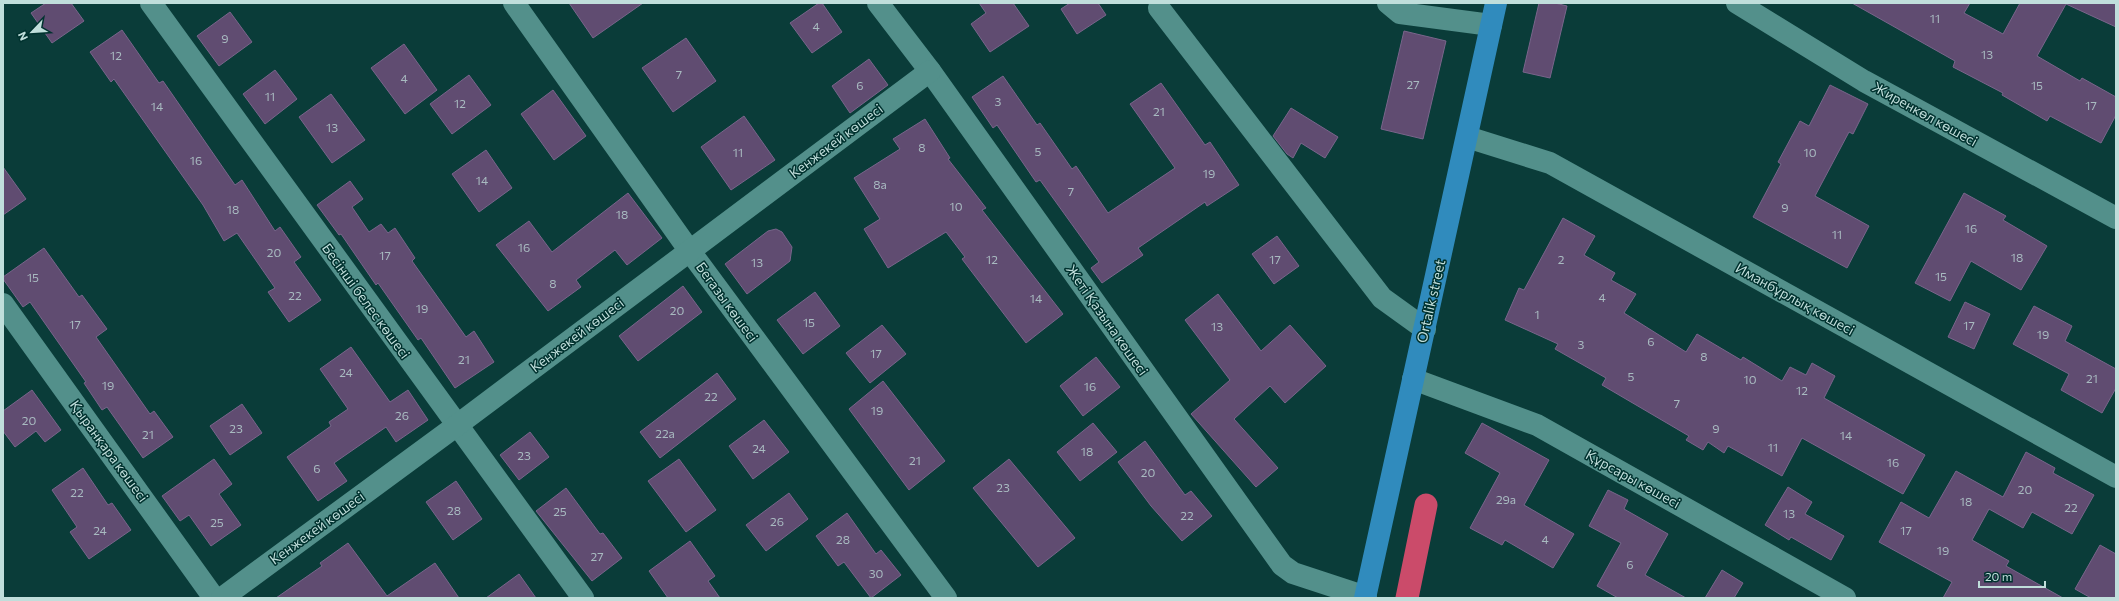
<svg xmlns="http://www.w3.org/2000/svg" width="2119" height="601" font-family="Commissioner,sans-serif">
  <rect width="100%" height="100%" fill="#0a3c39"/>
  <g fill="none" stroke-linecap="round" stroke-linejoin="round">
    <path stroke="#cb4b6a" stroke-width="23" d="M1407 598 1426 505"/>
  </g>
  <g fill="#604c71" stroke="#79658b">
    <path d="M46 3H71L84 21 52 43 31 13Z"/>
    <path d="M569 3H643L593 38Z"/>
    <path d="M819 3H822L842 32 812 53 790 23Z"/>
    <path d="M979 3H1013L1029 26 990 52 971 24 986 13Z"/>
    <path d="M1070 3H1098L1106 15 1077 34 1061 9Z"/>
    <path d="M1539 3H1555L1567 6 1550 78 1523 72Z"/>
    <path d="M1852 3H1970L1964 13 2003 34 2020 3H2116V27L2066 4 2037 56 2080 81 2082 78 2116 97V115L2101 143 2050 116 2047 121 2002 95 2003 93 1953 67 1955 61Z"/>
    <path d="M230 12 252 42 219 66 197 36Z"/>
    <path d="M122 30 159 83 163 81 235 185 242 180 275 231 280 227 301 257 294 262 321 300 289 322 268 292 275 288 237 233 224 241 203 205 114 79 111 82 90 52Z"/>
    <path d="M1404 31 1446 41 1423 139 1381 129Z"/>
    <path d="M686 38 716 81 673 112 642 68Z"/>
    <path d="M404 44 437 90 405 114 371 68Z"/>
    <path d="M869 59 888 85 850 113 832 86Z"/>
    <path d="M275 70 297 99 265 124 243 94Z"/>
    <path d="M469 75 491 105 452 134 430 104Z"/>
    <path d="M1003 76 1037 125 1040 123 1072 169 1076 166 1108 213 1175 168 1130 104 1161 83 1205 145 1210 142 1239 185 1207 206 1205 202 1138 248 1143 255 1102 283 1091 268 1099 262 1040 180 1036 182 997 125 993 128 972 97Z"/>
    <path d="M1830 85 1868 104 1853 134 1849 132 1815 196 1869 226 1847 268 1753 217 1781 164 1778 162 1800 121 1809 126Z"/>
    <path d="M553 90 586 136 554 160 521 114Z"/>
    <path d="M331 94 365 140 332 163 299 117Z"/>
    <path d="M1291 108 1338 137 1325 158 1301 143 1293 158 1287 154 1273 136Z"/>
    <path d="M744 116 775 160 731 190 701 147Z"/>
    <path d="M925 119 950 158 948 159 986 208 982 210 1063 314 1026 343 962 259 965 257 946 232 888 268 864 229 880 219 854 178 900 149 893 139Z"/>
    <path d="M486 150 512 188 479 212 452 174Z"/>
    <path d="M3 167 26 199 3 215Z"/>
    <path d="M350 181 363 199 352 207 369 232 381 224 388 233 395 228 415 258 412 261 466 337 474 331 494 362 455 388 421 338 418 340 378 283 376 285 341 234 339 235 317 205Z"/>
    <path d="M628 193 662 238 627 265 615 250 576 280 581 287 548 311 496 245 529 221 552 252Z"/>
    <path d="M1964 193 2006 216 2003 220 2047 246 2021 290 1971 261 1950 301 1915 283Z"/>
    <path d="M1563 218 1595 236 1584 255 1615 273 1611 280 1636 294 1624 313 1686 352 1697 334 1741 360 1743 357 1782 381 1790 367 1806 375 1812 363 1835 376 1824 398 1925 455 1903 494 1802 438 1782 476 1728 446 1724 453 1708 442 1703 450 1686 440 1689 436 1602 385 1606 378 1555 349 1558 344 1505 320 1519 288 1524 290Z"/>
    <path d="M776 229 782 232 792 247 790 261 747 294 725 264 768 231Z"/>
    <path d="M1277 236 1299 266 1274 284 1252 254Z"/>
    <path d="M44 248 79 297 82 295 107 329 96 337 150 414 154 411 173 437 143 458 107 407 102 410 84 383 86 382 30 302 23 307 3 279V277Z"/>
    <path d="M683 286 702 312 638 361 619 336Z"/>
    <path d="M815 292 840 326 803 354 777 320Z"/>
    <path d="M1218 294 1261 351 1290 325 1326 366 1285 403 1270 386 1234 419 1278 468 1256 487 1191 414 1230 380 1185 320Z"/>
    <path d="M1965 302 1990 314 1974 349 1948 337Z"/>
    <path d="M2034 306 2072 326 2065 341 2116 369V388L2102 413 2061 390 2069 374 2013 344Z"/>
    <path d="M882 325 906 354 870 383 846 353Z"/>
    <path d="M351 347 390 402 408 390 428 420 396 442 386 427 334 463 347 481 318 501 287 457 331 426 329 422 348 409 320 369Z"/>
    <path d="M1096 357 1120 387 1083 416 1060 386Z"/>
    <path d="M717 373 736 399 660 458 640 432Z"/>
    <path d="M883 381 945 461 909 490 849 409Z"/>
    <path d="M32 390 61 430 45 442 36 431 15 447 3 431V411Z"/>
    <path d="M242 404 262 433 230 455 210 426Z"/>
    <path d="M764 420 789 452 753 479 729 446Z"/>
    <path d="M1093 423 1117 452 1080 481 1057 452Z"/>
    <path d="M1482 423 1549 460 1524 505 1574 534 1553 568 1505 540 1502 545 1470 528 1500 473 1465 453Z"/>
    <path d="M530 432 549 457 519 480 500 455Z"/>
    <path d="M1145 441 1185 495 1191 491 1212 516 1182 541 1151 506 1118 462Z"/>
    <path d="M2026 452 2055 468 2053 473 2094 495 2072 534 2032 512 2023 528 1989 509 1972 540 2009 561 2006 566 2063 598H1943L1952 582 1879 542 1901 502 1929 518 1956 471 2003 497Z"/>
    <path d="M214 459 232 484 219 494 241 525 211 546 189 515 180 521 162 496Z"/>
    <path d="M679 459 716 510 686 532 648 481Z"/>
    <path d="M1009 459 1075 538 1038 567 973 488Z"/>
    <path d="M83 468 108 505 112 503 131 530 89 559 70 532 77 527 52 490Z"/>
    <path d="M456 481 482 519 453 540 426 502Z"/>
    <path d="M1788 487 1812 502 1805 514 1844 536 1831 560 1791 537 1789 540 1765 525Z"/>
    <path d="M566 488 600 534 603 533 622 558 592 581 536 511Z"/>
    <path d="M1608 490 1628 500 1624 509 1668 534 1645 575 1686 598H1618L1597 586 1621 543 1589 526Z"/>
    <path d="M789 493 808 519 766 551 746 525Z"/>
    <path d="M847 513 876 554 881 550 901 575 871 598 844 562 838 566 816 536Z"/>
    <path d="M690 541 715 576 708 581 720 598H668L649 571Z"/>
    <path d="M348 543 387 596 435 563 459 598H276L322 566 320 563Z"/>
    <path d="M2100 545 2116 554V598H2091L2075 589Z"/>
    <path d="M1722 570 1743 583 1734 598H1705Z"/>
    <path d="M519 574 536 598H486Z"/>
  </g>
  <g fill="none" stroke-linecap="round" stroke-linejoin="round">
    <g stroke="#53908b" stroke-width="22">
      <path d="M151 3 583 598"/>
      <path d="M514 3 689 250 946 598"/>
      <path d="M878 3 930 71 1282 565 1293 573 1366 597"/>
      <path d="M1388 3 1400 13 1491 25"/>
      <path d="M1737 3 1864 81 2116 218"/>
      <path d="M1159 8 1382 298 1425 329"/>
      <path d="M1467 137 1550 163 2116 477"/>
      <path d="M3 304 214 598"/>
      <path d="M1413 379 1537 425 1845 598"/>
      <path d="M222 598 456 426 930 71"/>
    </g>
    <path stroke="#308bbd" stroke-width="22" d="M1365 598 1496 3"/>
  </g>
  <g text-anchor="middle" stroke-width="3" stroke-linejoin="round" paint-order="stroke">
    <g font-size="12" fill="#a8bac0">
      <text x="1935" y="23">11</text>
      <text x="816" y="31">4</text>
      <text x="225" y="43">9</text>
      <text x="1987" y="59">13</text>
      <text x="116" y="60">12</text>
      <text x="679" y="79">7</text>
      <text x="404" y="83">4</text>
      <text x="1413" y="89">27</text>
      <text x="860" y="90">6</text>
      <text x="2037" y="90">15</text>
      <text x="270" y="101">11</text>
      <text x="998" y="106">3</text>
      <text x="460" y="108">12</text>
      <text x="2091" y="110">17</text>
      <text x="157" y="111">14</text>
      <text x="1159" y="116">21</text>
      <text x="332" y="132">13</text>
      <text x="922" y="152">8</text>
      <text x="1038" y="156">5</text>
      <text x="738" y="157">11</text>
      <text x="1810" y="157">10</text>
      <text x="196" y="165">16</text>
      <text x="1209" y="178">19</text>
      <text x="482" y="185">14</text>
      <text x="880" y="189">8а</text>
      <text x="1071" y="196">7</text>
      <text x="956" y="211">10</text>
      <text x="1785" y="212">9</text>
      <text x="233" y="214">18</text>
      <text x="622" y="219">18</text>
      <text x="1971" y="233">16</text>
      <text x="1837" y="239">11</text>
      <text x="524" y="252">16</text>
      <text x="274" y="257">20</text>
      <text x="385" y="260">17</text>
      <text x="2017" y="262">18</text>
      <text x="992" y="264">12</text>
      <text x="1275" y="264">17</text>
      <text x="1561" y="264">2</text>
      <text x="757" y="267">13</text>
      <text x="1941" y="281">15</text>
      <text x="33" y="282">15</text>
      <text x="553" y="288">8</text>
      <text x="295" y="300">22</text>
      <text x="1602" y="302">4</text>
      <text x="1036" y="303">14</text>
      <text x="422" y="313">19</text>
      <text x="677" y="315">20</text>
      <text x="1537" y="319">1</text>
      <text x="809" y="327">15</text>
      <text x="75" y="329">17</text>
      <text x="1969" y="330">17</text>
      <text x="1217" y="331">13</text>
      <text x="2043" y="339">19</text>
      <text x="1651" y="346">6</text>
      <text x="1581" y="349">3</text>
      <text x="876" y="358">17</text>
      <text x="1704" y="361">8</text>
      <text x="464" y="364">21</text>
      <text x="346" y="377">24</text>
      <text x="1631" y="381">5</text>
      <text x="2092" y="383">21</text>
      <text x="1750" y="384">10</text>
      <text x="108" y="390">19</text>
      <text x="1090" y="391">16</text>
      <text x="1802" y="395">12</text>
      <text x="711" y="401">22</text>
      <text x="1677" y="408">7</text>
      <text x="877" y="415">19</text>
      <text x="402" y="420">26</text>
      <text x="29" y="425">20</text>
      <text x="236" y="433">23</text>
      <text x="1716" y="433">9</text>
      <text x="665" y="438">22а</text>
      <text x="148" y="439">21</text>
      <text x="1846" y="440">14</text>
      <text x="1773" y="452">11</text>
      <text x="759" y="453">24</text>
      <text x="1087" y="456">18</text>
      <text x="524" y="460">23</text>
      <text x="915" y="465">21</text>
      <text x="1893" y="467">16</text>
      <text x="317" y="473">6</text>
      <text x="1148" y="477">20</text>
      <text x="1003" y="492">23</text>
      <text x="2025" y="494">20</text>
      <text x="77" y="497">22</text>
      <text x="1506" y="504">29а</text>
      <text x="1966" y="506">18</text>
      <text x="2071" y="512">22</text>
      <text x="454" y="515">28</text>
      <text x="560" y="516">25</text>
      <text x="1789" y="518">13</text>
      <text x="1187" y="520">22</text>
      <text x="777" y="526">26</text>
      <text x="217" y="527">25</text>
      <text x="100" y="535">24</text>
      <text x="1906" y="535">17</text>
      <text x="843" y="544">28</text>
      <text x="1545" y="544">4</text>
      <text x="1943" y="555">19</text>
      <text x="597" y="561">27</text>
      <text x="1630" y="569">6</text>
      <text x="876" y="578">30</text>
    </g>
    <g font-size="14" fill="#c0dedb" stroke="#00322f">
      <text transform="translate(1925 114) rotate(29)" y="5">Жиренкөл көшесі</text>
      <text transform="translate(836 141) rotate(-37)" y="5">Кенжекей көшесі</text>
      <text transform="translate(1795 299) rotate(29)" y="5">Иманбұрлық көшесі</text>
      <text transform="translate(366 301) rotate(54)" y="5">Бесінші белес көшесі</text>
      <text transform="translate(1431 301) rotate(-77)" y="5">Ortalik street</text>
      <text transform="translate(727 302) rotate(54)" y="5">Бегазы көшесі</text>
      <text transform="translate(1107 320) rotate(55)" y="5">Жеті Қазына көшесі</text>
      <text transform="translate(577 335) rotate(-37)" y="5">Кенжекей көшесі</text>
      <text transform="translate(109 451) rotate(54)" y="5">Қыранқара көшесі</text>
      <text transform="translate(1633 479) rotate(29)" y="5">Құрсары көшесі</text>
      <text transform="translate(317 528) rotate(-36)" y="5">Кенжекей көшесі</text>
    </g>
  </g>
  <rect width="2119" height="601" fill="none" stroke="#c0dedb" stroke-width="8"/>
  <g transform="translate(32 32) rotate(245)" stroke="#00322f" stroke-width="3" paint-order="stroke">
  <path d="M0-3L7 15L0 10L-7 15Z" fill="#c0dedb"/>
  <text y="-6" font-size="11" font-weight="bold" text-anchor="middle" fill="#c0dedb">N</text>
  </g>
  <path d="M1979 581v6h66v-6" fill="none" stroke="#c0dedb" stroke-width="2"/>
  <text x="1985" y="581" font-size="12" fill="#c0dedb" stroke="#00322f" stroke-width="3" paint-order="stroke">20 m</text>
</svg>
